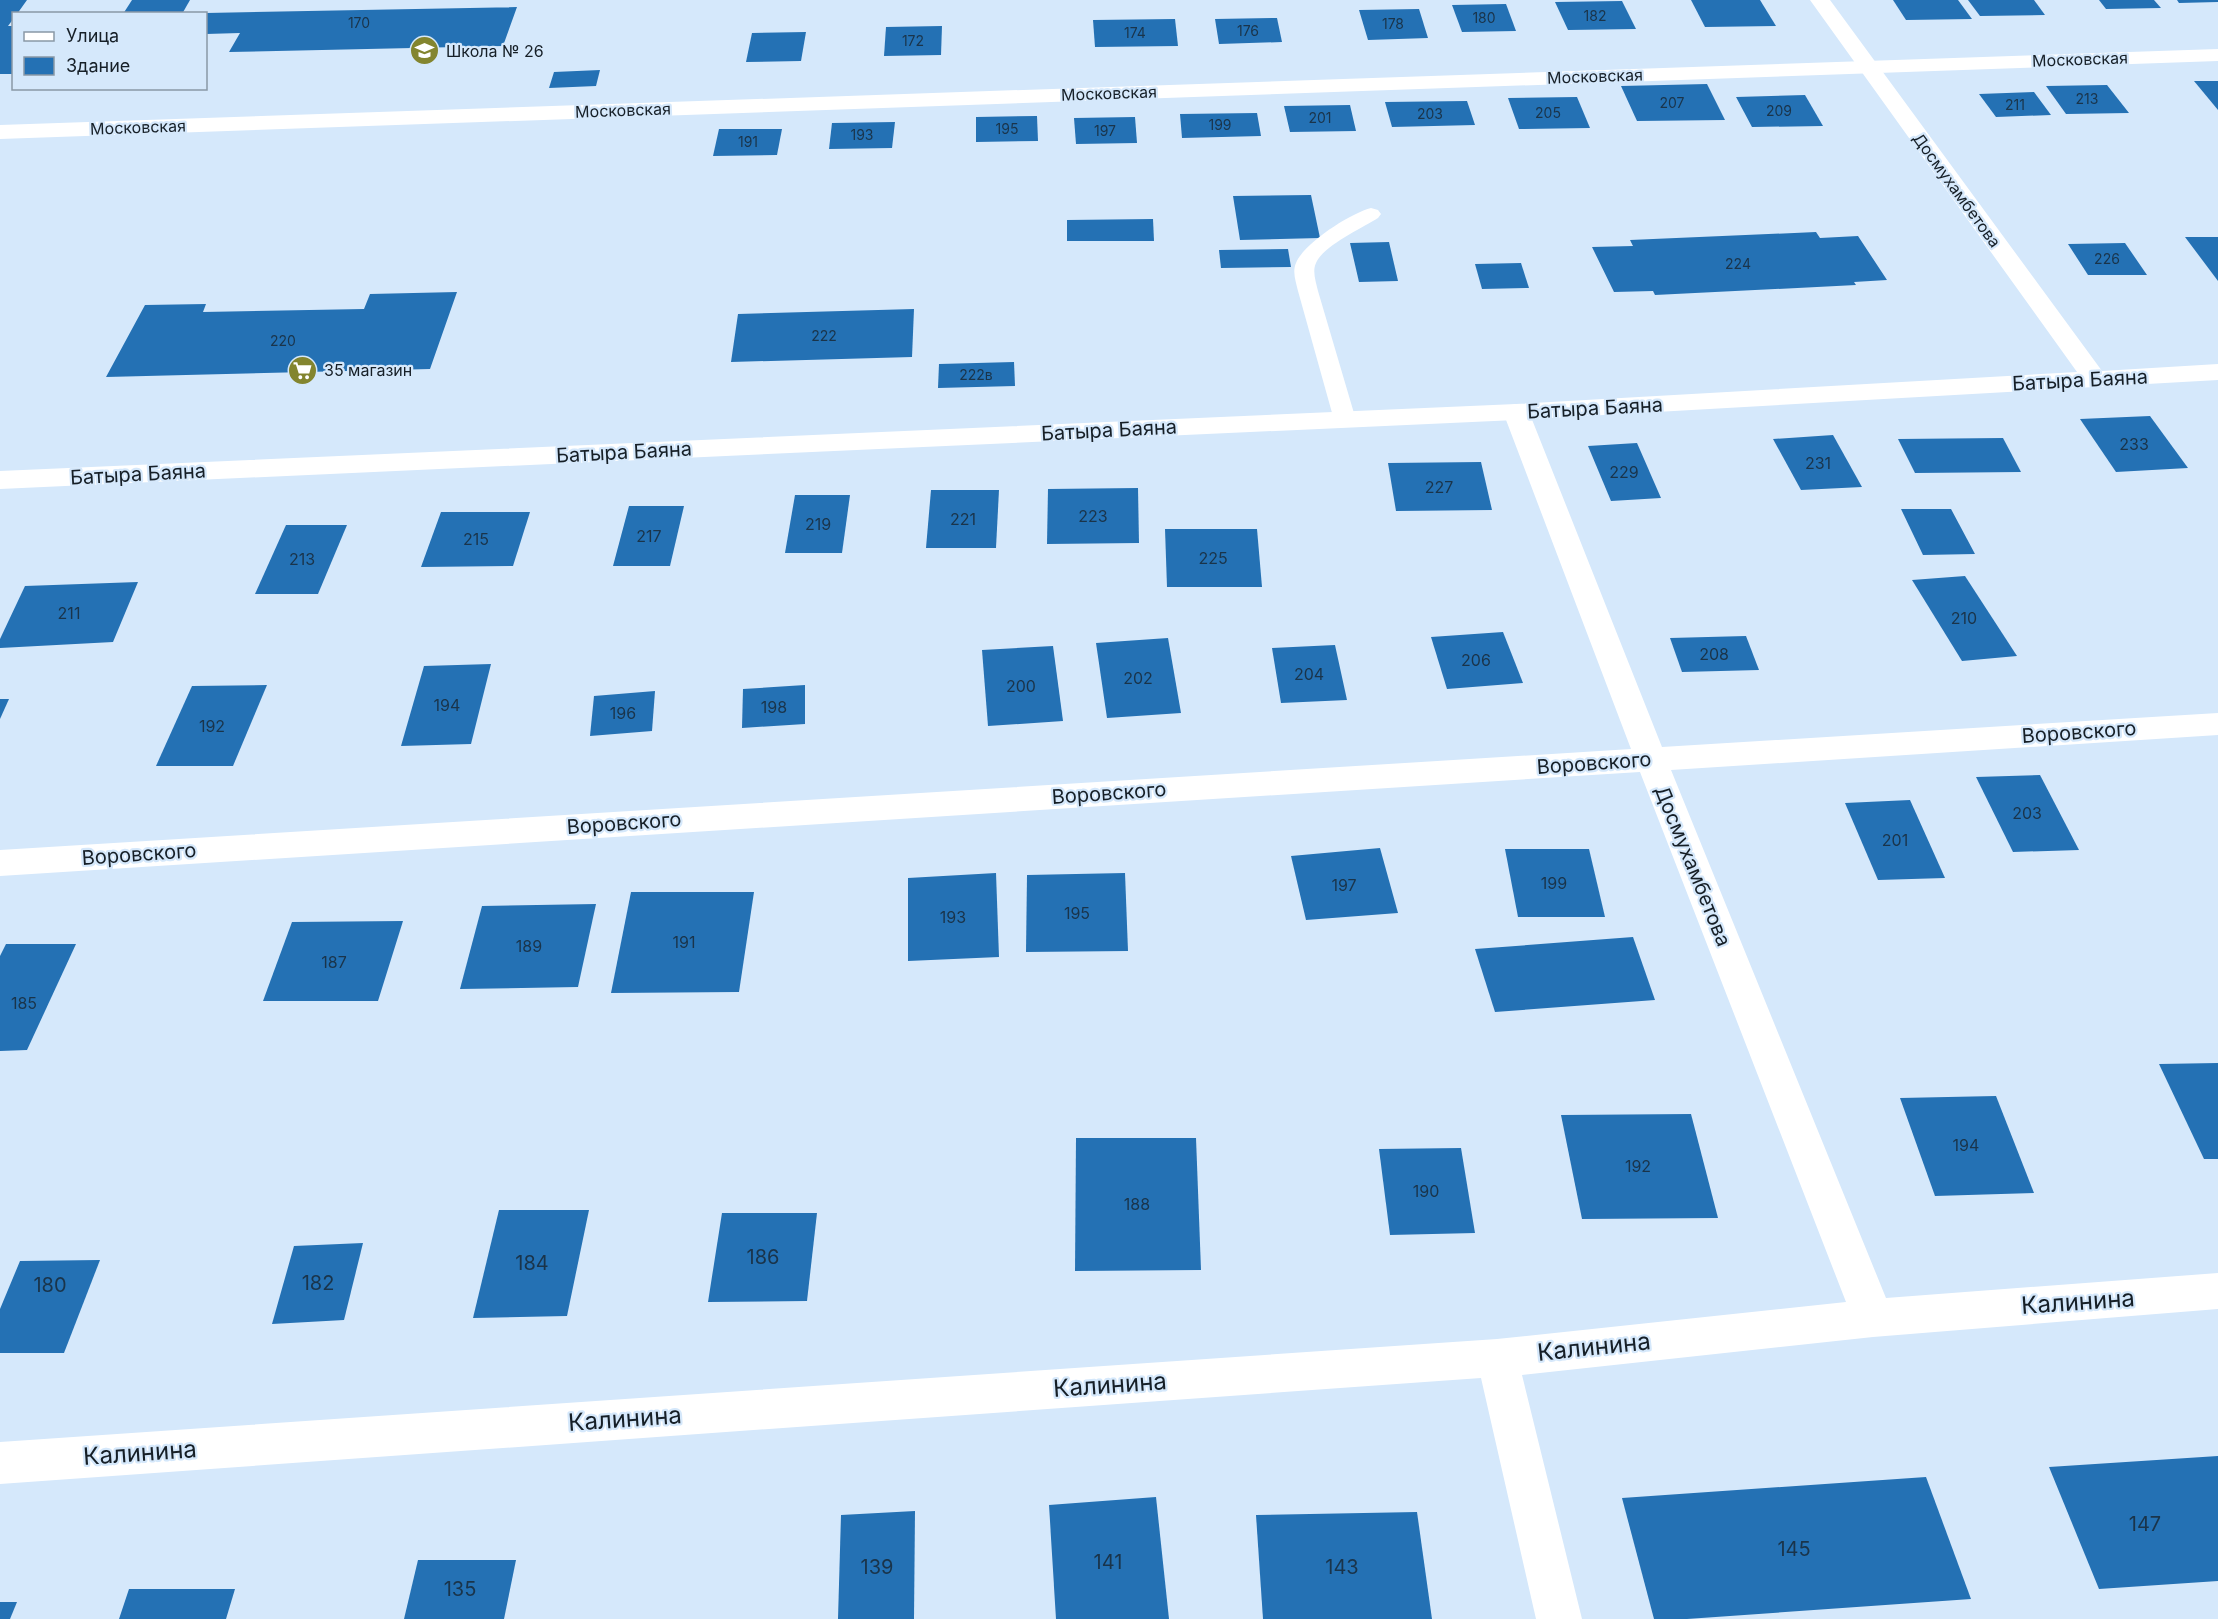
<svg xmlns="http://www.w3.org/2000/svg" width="2218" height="1619" font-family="Inter,sans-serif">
  <rect width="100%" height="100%" fill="#d5e8fb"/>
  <g fill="#2471b4">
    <path d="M0 0H27L17 14H14V18L8 26H14V74H0Z"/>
    <path d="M132 0H190L182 14H123Z"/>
    <path d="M1691 0H1760L1776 26 1705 27Z"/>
    <path d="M1893 0H1958L1972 19 1906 20Z"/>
    <path d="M1968 0H2034L2045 15 1980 16Z"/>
    <path d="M2099 0H2154L2161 8 2106 9Z"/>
    <path d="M2177 0H2218V2L2179 3Z"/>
    <path d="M1622 1 1636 29 1568 30 1555 2Z"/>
    <path d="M1506 4 1516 31 1462 32 1452 5Z"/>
    <path d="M517 7 503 46 229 52 240 33 206 34V13Z"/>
    <path d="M1419 9 1428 38 1368 40 1359 10Z"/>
    <path d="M1277 18 1282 42 1219 44 1215 19Z"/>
    <path d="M1175 19 1178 46 1095 47 1093 20Z"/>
    <path d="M942 26 941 55 884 56 886 27Z"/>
    <path d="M806 32 801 61 746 62 752 33Z"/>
    <path d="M600 70 596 86 549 88 554 72Z"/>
    <path d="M2194 81H2218V110Z"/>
    <path d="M1707 84 1725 120 1637 121 1621 86Z"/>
    <path d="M2107 85 2129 113 2066 114 2046 86Z"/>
    <path d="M2034 92 2051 115 1996 117 1979 94Z"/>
    <path d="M1805 95 1823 126 1752 127 1736 97Z"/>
    <path d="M1577 97 1590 128 1519 129 1508 98Z"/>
    <path d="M1467 101 1475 125 1392 127 1385 102Z"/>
    <path d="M1350 105 1356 131 1290 132 1284 106Z"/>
    <path d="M1257 113 1261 136 1182 138 1180 114Z"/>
    <path d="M1037 116 1038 141 976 142V117Z"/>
    <path d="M1135 117 1137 143 1076 144 1074 118Z"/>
    <path d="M895 122 892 148 829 149 832 123Z"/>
    <path d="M719 129H782L777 155 713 156Z"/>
    <path d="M1311 195 1320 238 1240 240 1233 196Z"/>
    <path d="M1153 219 1154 241H1067V220Z"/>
    <path d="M1816 232 1820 238 1858 236 1887 280 1854 282 1856 285 1655 295 1653 291 1614 292 1592 247 1633 246 1630 240Z"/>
    <path d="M2185 237H2218V281Z"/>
    <path d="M1389 242 1398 281 1359 282 1350 243Z"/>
    <path d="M2125 243 2147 275H2088L2068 244Z"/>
    <path d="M1288 249 1291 267 1221 268 1219 250Z"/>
    <path d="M1521 263 1529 288 1482 289 1475 264Z"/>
    <path d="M457 292 430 369 106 377 145 305 206 304 203 312 364 309 370 294Z"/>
    <path d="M914 309 912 357 731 362 738 314Z"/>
    <path d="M1014 362 1015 386 938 388 939 364Z"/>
    <path d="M2150 416 2188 468 2116 472 2080 419Z"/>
    <path d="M1833 435 1862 487 1801 490 1773 439Z"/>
    <path d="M2003 438 2021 472 1915 473 1898 439Z"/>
    <path d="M1637 443 1661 498 1611 501 1588 446Z"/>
    <path d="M1481 462 1492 510 1396 511 1388 463Z"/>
    <path d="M1138 488 1139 543 1047 544 1048 489Z"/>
    <path d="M931 490H999L996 548H926Z"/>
    <path d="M795 495H850L842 553H785Z"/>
    <path d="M629 506H684L670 566H613Z"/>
    <path d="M1901 509H1951L1975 554 1923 555Z"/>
    <path d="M441 512H530L513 566 421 567Z"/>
    <path d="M286 525H347L318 594H255Z"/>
    <path d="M1165 529H1257L1262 587H1167Z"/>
    <path d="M1965 576 2017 656 1962 661 1912 580Z"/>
    <path d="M138 582 113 642 0 648V639L25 586Z"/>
    <path d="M1503 632 1523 683 1447 689 1431 637Z"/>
    <path d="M1746 636 1759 670 1682 672 1670 638Z"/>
    <path d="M1168 638 1181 713 1107 718 1096 643Z"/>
    <path d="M1335 645 1347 700 1281 703 1272 648Z"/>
    <path d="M1053 646 1063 721 988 726 982 650Z"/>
    <path d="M491 664 471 744 401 746 424 666Z"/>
    <path d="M267 685 233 766H156L192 686Z"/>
    <path d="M805 685V724L742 728 743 689Z"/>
    <path d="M655 691 652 731 590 736 594 696Z"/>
    <path d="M0 699H9L0 719Z"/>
    <path d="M2040 775 2079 850 2013 852 1976 777Z"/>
    <path d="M1910 800 1945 878 1878 880 1845 803Z"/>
    <path d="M1380 848 1398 913 1306 920 1291 856Z"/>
    <path d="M1505 849H1589L1605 917H1518Z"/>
    <path d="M996 873 999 957 908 961V878Z"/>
    <path d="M1125 873 1128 951 1026 952 1027 875Z"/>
    <path d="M631 892H754L739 992 611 993Z"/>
    <path d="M596 904 578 987 460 989 482 906Z"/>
    <path d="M403 921 378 1001H263L292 922Z"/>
    <path d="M1633 937 1655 1000 1495 1012 1475 949Z"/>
    <path d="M6 944H76L27 1050 0 1051V956Z"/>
    <path d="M2218 1063V1159H2204L2159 1064Z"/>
    <path d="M1996 1096 2034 1193 1935 1196 1900 1098Z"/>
    <path d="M1691 1114 1718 1218 1582 1219 1561 1115Z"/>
    <path d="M1076 1138H1196L1201 1270 1075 1271Z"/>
    <path d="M1461 1148 1475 1233 1390 1235 1379 1149Z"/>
    <path d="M499 1210H589L567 1316 473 1318Z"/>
    <path d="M722 1213H817L807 1301 708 1302Z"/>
    <path d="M363 1243 344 1320 272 1324 294 1246Z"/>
    <path d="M100 1260 64 1353H0V1309L20 1261Z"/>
    <path d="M2218 1456V1581L2099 1589 2049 1467Z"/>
    <path d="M1926 1477 1971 1599 1687 1619H1654L1622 1498Z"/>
    <path d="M1156 1497 1169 1619H1056L1049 1505Z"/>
    <path d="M915 1511 914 1619H838L841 1515Z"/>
    <path d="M1417 1512 1432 1619H1263L1256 1515Z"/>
    <path d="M418 1560H516L504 1619H404Z"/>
    <path d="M129 1589H235L226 1619H119Z"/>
    <path d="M0 1602H17L10 1619H0Z"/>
  </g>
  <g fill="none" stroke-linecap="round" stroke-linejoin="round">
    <path fill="#fff" fill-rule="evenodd" d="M1371 208 1378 210 1381 214 1378 218C1362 228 1323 246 1316 263 1312 271 1316 282 1318 291L1356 420 1353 425 1345 427 1337 425 1334 420 1298 291C1296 282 1292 272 1296 263 1304 243 1351 213 1371 208Z"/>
    <g fill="#fff" fill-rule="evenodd">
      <path d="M2218 49V61L0 139V125Z"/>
      <path d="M1516 404 1525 406 1529 412 1662 747 2218 713V735L1671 770 1886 1298 2218 1273V1309L1873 1337 1522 1375 1582 1619H1536L1481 1378 0 1484V1442L1497 1339 1846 1302 1640 772 0 876V850L1631 749 1503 412 1507 406Z"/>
    </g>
    <path fill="#fff" fill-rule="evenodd" d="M1810 0H1830L2102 371 2218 364V380L1516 420 0 489V471L1516 404 2077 372Z"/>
  </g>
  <defs>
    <symbol id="school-disc" viewBox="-11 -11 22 22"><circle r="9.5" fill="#83852f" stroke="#d5e8fb"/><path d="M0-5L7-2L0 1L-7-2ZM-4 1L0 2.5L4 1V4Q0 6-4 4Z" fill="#fff"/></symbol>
    <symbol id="supermarket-disc" viewBox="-11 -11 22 22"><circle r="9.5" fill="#83852f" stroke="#d5e8fb"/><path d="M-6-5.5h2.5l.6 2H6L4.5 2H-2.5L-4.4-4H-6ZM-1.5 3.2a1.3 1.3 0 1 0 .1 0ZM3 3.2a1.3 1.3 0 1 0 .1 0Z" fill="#fff"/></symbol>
  </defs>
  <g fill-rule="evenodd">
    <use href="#school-disc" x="408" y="34" width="33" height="33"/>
    <use href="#supermarket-disc" x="286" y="354" width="33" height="33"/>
  </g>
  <g text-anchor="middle" stroke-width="4.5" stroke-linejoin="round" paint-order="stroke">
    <g font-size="14" fill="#1a344a">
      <text x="1595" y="21">182</text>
      <text x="1484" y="23">180</text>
      <text x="359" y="28">170</text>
      <text x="1393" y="29">178</text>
      <text x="1248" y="36">176</text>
      <text x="1135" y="38">174</text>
      <text x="913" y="46">172</text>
      <text x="2087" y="104">213</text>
      <text x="1672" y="108">207</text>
      <text x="2015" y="110">211</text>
      <text x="1779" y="116">209</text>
      <text x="1548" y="118">205</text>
      <text x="1430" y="119">203</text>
      <text x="1320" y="123">201</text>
      <text x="1220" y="130">199</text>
      <text x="1007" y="134">195</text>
      <text x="1105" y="136">197</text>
      <text x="862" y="140">193</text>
      <text x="748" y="147">191</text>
      <text x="2107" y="264">226</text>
      <text x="1738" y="269">224</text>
      <text x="824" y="341">222</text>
      <text x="283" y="346">220</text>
      <text x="976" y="380">222в</text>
    </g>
    <g font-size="16" fill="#161f27" stroke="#d5e8fb" text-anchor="start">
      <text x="446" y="57">Школа № 26</text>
      <text x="324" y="376">35 магазин</text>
    </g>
    <g font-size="16" fill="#161f27" stroke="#d5e8fb">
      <text transform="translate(2080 59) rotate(-2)" y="6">Московская</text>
      <text transform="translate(1595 76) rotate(-2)" y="6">Московская</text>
      <text transform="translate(1109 93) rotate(-2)" y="6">Московская</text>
      <text transform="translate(623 110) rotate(-2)" y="6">Московская</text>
      <text transform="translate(138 127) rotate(-2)" y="6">Московская</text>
      <text transform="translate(1957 190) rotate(54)" y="6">Досмухамбетова</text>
    </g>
    <g font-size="16" fill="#1a344a">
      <text x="2134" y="450">233</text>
      <text x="1818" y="469">231</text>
      <text x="1624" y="478">229</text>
      <text x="1439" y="493">227</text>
      <text x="1093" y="522">223</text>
      <text x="963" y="525">221</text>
      <text x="818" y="530">219</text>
      <text x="649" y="542">217</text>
      <text x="476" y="545">215</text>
      <text x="1213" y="564">225</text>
      <text x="302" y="565">213</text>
      <text x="69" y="619">211</text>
      <text x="1964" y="624">210</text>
      <text x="1714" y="660">208</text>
      <text x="1476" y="666">206</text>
      <text x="1309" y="680">204</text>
      <text x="1138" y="684">202</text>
      <text x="1021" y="692">200</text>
      <text x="447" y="711">194</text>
      <text x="774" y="713">198</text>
      <text x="623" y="719">196</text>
      <text x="212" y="732">192</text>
      <text x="2027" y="819">203</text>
      <text x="1895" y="846">201</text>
      <text x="1554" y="889">199</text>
      <text x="1344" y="891">197</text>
      <text x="1077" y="919">195</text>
      <text x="953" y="923">193</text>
      <text x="684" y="948">191</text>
      <text x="529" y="952">189</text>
      <text x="334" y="968">187</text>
      <text x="24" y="1009">185</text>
      <text x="1966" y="1151">194</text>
      <text x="1638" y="1172">192</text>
      <text x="1426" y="1197">190</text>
      <text x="1137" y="1210">188</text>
    </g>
    <g font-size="20" fill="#161f27" stroke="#d5e8fb">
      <text transform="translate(2080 380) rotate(-3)" y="7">Батыра Баяна</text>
      <text transform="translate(1595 408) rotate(-3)" y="7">Батыра Баяна</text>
      <text transform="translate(1109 430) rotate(-3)" y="7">Батыра Баяна</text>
      <text transform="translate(624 452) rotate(-3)" y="7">Батыра Баяна</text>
      <text transform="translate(138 474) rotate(-3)" y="7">Батыра Баяна</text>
      <text transform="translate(2079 732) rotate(-4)" y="7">Воровского</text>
      <text transform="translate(1594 763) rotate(-4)" y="7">Воровского</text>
      <text transform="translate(1109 793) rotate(-4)" y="7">Воровского</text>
      <text transform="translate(624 823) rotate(-4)" y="7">Воровского</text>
      <text transform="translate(139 854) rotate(-4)" y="7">Воровского</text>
      <text transform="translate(1693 866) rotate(68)" y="7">Досмухамбетова</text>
    </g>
    <g font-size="20" fill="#1a344a">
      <text x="763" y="1264">186</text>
      <text x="532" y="1270">184</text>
      <text x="318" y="1290">182</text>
      <text x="50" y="1292">180</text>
      <text x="2145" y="1531">147</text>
      <text x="1794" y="1556">145</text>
      <text x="1108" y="1569">141</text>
      <text x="877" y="1574">139</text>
      <text x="1342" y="1574">143</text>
      <text x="460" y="1596">135</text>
    </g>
    <g font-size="24" fill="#161f27" stroke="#d5e8fb">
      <text transform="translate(2078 1302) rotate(-4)" y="8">Калинина</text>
      <text transform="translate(1594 1347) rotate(-6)" y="8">Калинина</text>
      <text transform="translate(1110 1385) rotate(-4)" y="8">Калинина</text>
      <text transform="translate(625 1419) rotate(-4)" y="8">Калинина</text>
      <text transform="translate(140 1453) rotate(-4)" y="8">Калинина</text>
    </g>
  </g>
  <rect x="12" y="12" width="195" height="78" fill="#d5e8fb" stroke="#8998a6" stroke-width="1.5"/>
  <rect x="24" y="32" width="30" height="9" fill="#ffffff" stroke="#8998a6" stroke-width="1.5"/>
  <text x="66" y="42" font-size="18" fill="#161f27">Улица</text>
  <rect x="24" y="57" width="30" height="18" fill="#2471b4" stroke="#8998a6" stroke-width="1.5"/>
  <text x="66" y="72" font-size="18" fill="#161f27">Здание</text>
</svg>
